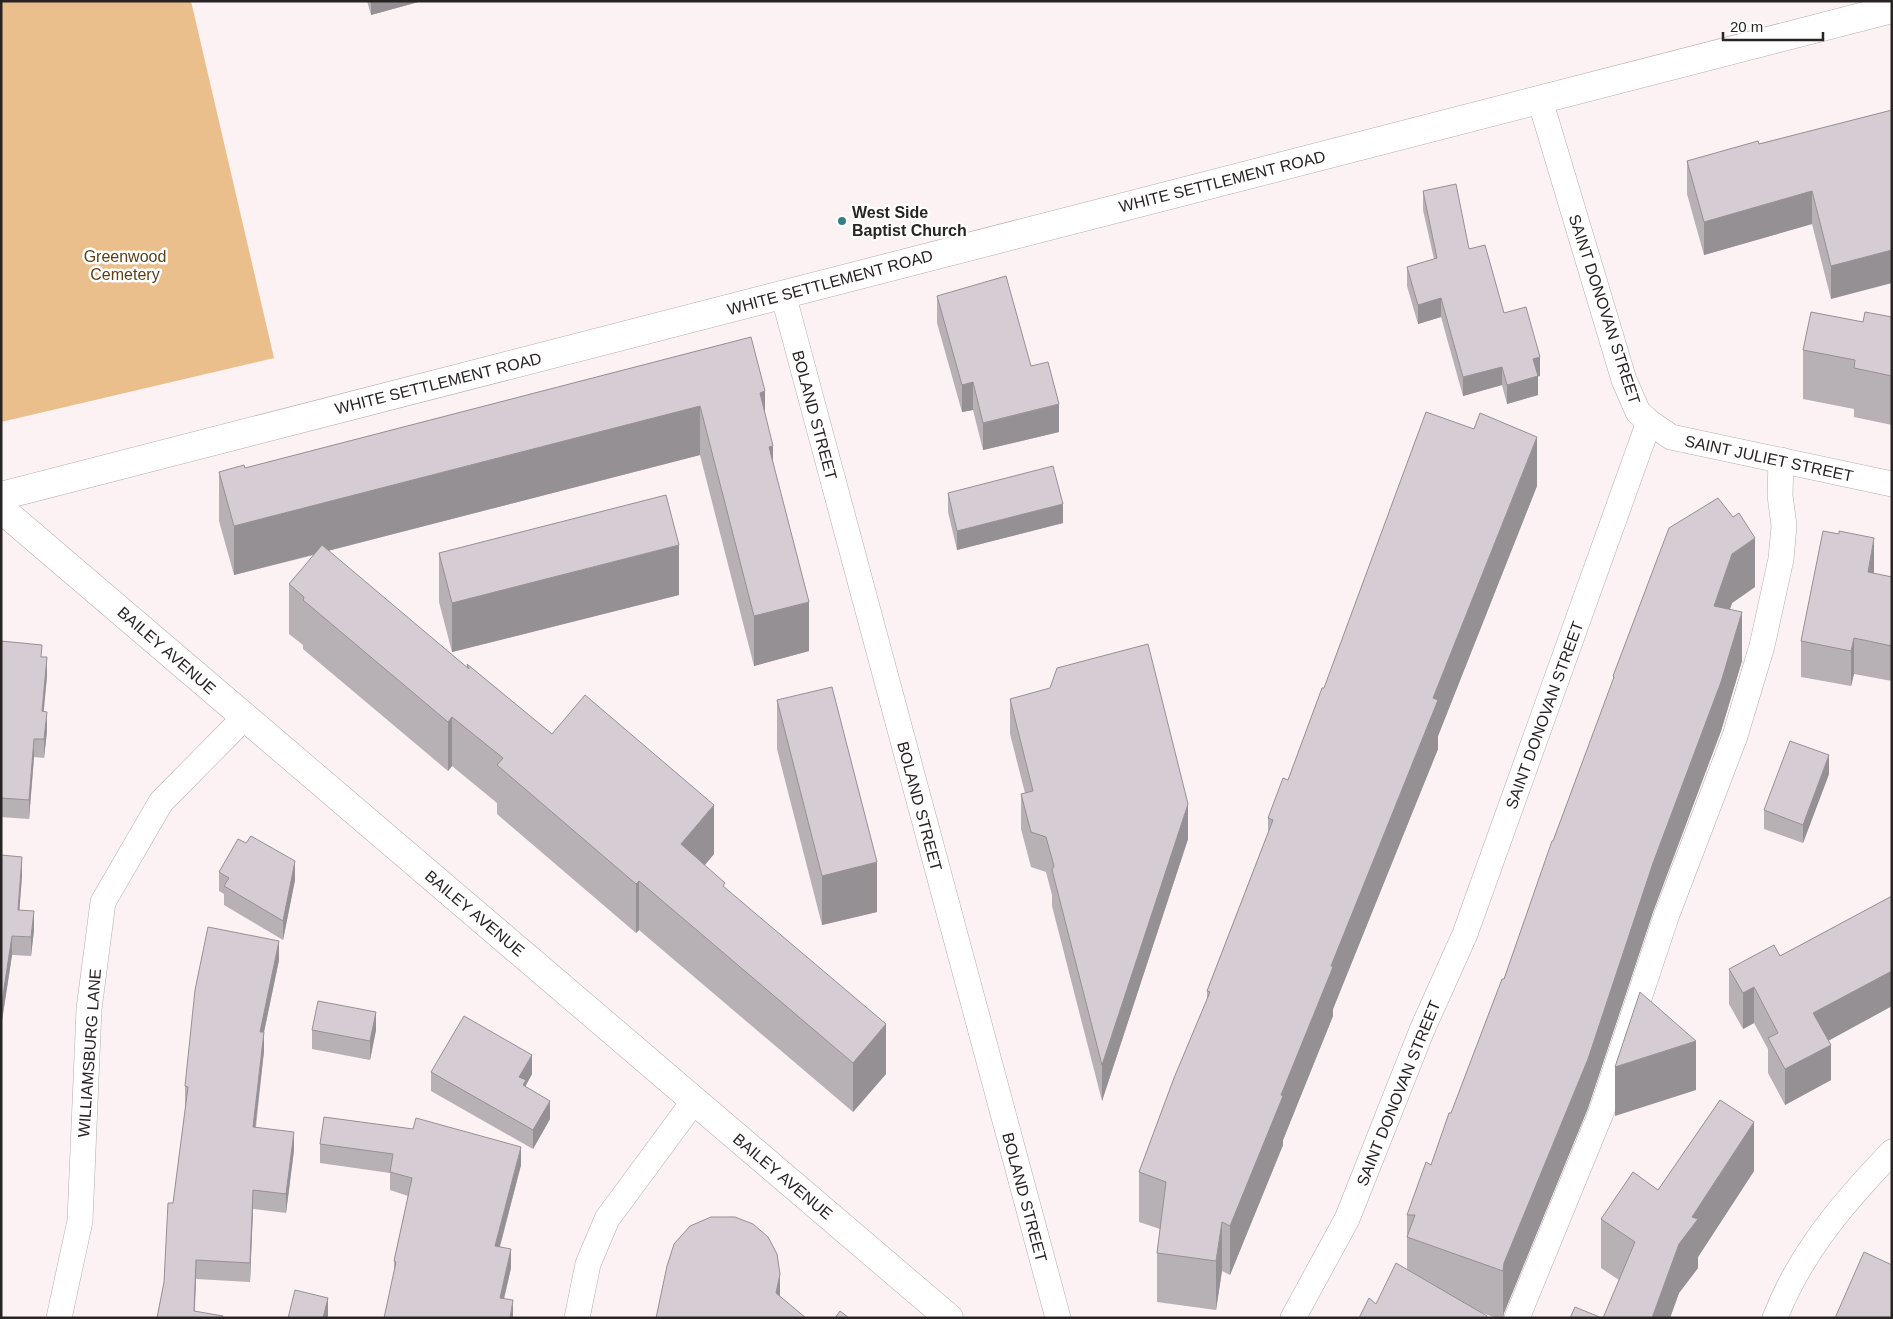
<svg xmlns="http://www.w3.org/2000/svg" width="1893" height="1319" font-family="Helvetica,sans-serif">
  <rect width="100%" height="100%" fill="#fcf1f3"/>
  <path fill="#ebbf8c" d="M1 1H191L274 358 1 422Z"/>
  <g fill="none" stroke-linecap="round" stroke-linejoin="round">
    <defs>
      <g id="street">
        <path d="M1540 100 1624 380 1638 412 1649 422 1671 437 1892 484"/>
        <path d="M783 294 1058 1318"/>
        <path d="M59 1318 80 1221 89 1009 103 902 161 802 245 717"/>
        <path d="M577 1318 588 1264 607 1219 694 1101"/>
        <path d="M1293 1318 1347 1219 1422 1030 1465 934 1649 422"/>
        <path d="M1517 1318 1601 1113 1666 917 1735 736 1762 646 1781 559 1784 526 1780 495 1781 460"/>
        <path d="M1775 1318C1800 1253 1844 1202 1892 1152"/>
      </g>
      <g id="secondary">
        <path d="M1 496 1892 9"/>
        <path d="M1 509 949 1318"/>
      </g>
    </defs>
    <use href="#street" stroke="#b6acad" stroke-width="26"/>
    <use href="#secondary" stroke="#b6acad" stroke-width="29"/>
    <use href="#street" stroke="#fff" stroke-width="25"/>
    <use href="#secondary" stroke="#fff" stroke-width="28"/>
  </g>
  <g fill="#b7b0b5">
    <path d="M367 1H422L371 15Z"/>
    <path d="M1892 110 1831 299 1812 224 1704 255 1687 194V161L1759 144Z"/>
    <path d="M1423 191 1469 249 1504 313 1540 376H1538V395L1507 404 1502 385 1463 396 1441 317 1418 324 1407 286V267L1434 259 1423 210Z"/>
    <path d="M937 296 1031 366 1059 432 983 450 973 410 962 412 937 323Z"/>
    <path d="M1892 317V425L1854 417V409L1803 399V350L1863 322Z"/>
    <path d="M751 337 773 461 809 651 754 666 700 455 328 551 467 668V664L552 734 714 854 705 865 725 888 886 1074 853 1112 639 930 636 933 497 814V803L452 766 448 771 303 649V645L289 634V584L314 555 234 575 219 521V472L245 468Z"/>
    <path d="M1537 486 1438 736V749L1333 1009V1016L1283 1140V1145L1230 1275 1222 1271 1216 1310 1157 1302V1253L1160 1229 1139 1222V1172L1207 1000V991L1268 833V818L1288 780 1324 688Z"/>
    <path d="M948 493 1063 523 957 550 948 512Z"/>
    <path d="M1839 534 1874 574 1892 577V681L1854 674 1851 686 1801 677V641Z"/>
    <path d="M439 553 679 595 452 652 439 602Z"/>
    <path d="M1755 587 1732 603 1730 609 1742 661 1721 731 1653 912 1588 1108 1504 1313 1503 1318H1496L1480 1312 1487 1318 1376 1304 1407 1270V1215L1431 1165 1504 979 1553 841 1613 682V676Z"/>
    <path d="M1 641 42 657 47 676 43 712 47 731 44 758 34 757 29 819 1 817Z"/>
    <path d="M1010 699 1188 839 1102 1101 1052 906V895L1046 872 1031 867 1021 829V794L1025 793 1010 734Z"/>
    <path d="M777 700 877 912 822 925 777 749Z"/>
    <path d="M1829 774 1803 843 1764 829V810Z"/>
    <path d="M1 855 22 876 19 910 34 930 31 956 12 955 1 1027Z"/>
    <path d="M219 872 295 880 283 940 224 905V894L219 891Z"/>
    <path d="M1892 896V1006L1828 1041 1831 1080 1785 1105 1768 1073V1049L1754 1023 1743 1029 1729 1004V969L1780 956Z"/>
    <path d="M279 960 264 1032V1051L256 1127 294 1150 286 1213 253 1209 250 1282 196 1279 195 1311 157 1318 164 1282 186 1105H185V1086Z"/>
    <path d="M312 1030H376L370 1060 312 1049Z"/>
    <path d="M431 1072 532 1074 526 1085V1087L550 1119 533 1149 431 1091Z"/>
    <path d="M320 1144 521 1165 500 1247 511 1268 504 1298 513 1318 394 1270V1261L408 1196 390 1190V1173L320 1163Z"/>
    <path d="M1754 1171 1698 1257V1268L1679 1293 1670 1318H1603L1619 1280 1601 1268V1219L1658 1190Z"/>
  </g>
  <g fill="#959094">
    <path d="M371 1H422L371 15Z"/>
    <path d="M1812 191V224L1704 255V222Z"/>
    <path d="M1892 250V283L1831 299V266Z"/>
    <path d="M1441 298V317L1418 324V305Z"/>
    <path d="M1540 357V376L1533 378V359Z"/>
    <path d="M1502 367V385L1463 396V377Z"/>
    <path d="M1538 376V395L1507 404V385Z"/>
    <path d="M973 382V410L962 412V385Z"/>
    <path d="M765 391V440L760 393Z"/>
    <path d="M1059 404V432L983 450V423Z"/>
    <path d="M700 406V455L234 575V526Z"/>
    <path d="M1537 437V486L1438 736V749L1333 1009V1016L1283 1140V1145L1230 1275V1226L1433 698Z"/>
    <path d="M773 446V495L769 447Z"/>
    <path d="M1063 504V523L957 550V531Z"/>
    <path d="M1755 538V587L1732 603 1714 655V606L1732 554Z"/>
    <path d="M1874 538V573L1868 608V572Z"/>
    <path d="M679 545V595L452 652V603Z"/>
    <path d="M809 602V651L754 666V616Z"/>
    <path d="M1742 612V661L1721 731 1653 912 1588 1108 1504 1313 1503 1318V1271L1504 1263 1653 863Z"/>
    <path d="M1854 638V674L1851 686V651Z"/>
    <path d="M47 657V676L42 730V711Z"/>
    <path d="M47 712V731L44 758V739Z"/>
    <path d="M452 717V766L448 771V722Z"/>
    <path d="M34 739V757L29 819V800Z"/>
    <path d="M1829 755V774L1803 843V825Z"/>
    <path d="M1188 804V839L1102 1101V1065Z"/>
    <path d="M714 805V854L681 893V844Z"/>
    <path d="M22 857V876L18 929V910Z"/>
    <path d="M295 861V880L283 940V921Z"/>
    <path d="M877 862V912L822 925V876Z"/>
    <path d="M639 881V930L636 933V884Z"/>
    <path d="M34 911V930L31 956V937Z"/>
    <path d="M12 936V955L1 1027V1008Z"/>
    <path d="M279 941V960L260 1051V1032Z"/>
    <path d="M1892 971V1006L1813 1049V1013Z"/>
    <path d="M1754 987V1023L1743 1029V993Z"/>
    <path d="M376 1012V1030L370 1060V1041Z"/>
    <path d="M886 1024V1074L853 1112V1063Z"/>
    <path d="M264 1032V1051L253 1145V1127Z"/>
    <path d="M1696 1041V1090L1615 1116V1067Z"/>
    <path d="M1831 1045V1080L1785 1105V1069Z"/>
    <path d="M532 1055V1074L526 1085V1099L519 1077Z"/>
    <path d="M550 1101V1119L533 1149V1130Z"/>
    <path d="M1754 1122V1171L1698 1257V1268L1679 1293 1670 1318H1652L1679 1244 1692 1217Z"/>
    <path d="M294 1132V1150L286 1213V1194Z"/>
    <path d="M521 1147V1165L495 1264V1246Z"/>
    <path d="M253 1190V1209L250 1282V1263Z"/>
    <path d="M1222 1222V1271L1216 1310V1261Z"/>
    <path d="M511 1249V1268L500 1316V1298Z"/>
    <path d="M196 1260V1279L194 1318Z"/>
    <path d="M780 1274V1309L776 1293Z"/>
    <path d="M328 1298V1318H323Z"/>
    <path d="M513 1300V1318H510Z"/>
  </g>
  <g fill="#d5cdd3" stroke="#959094">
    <path d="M1892 110V250L1831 266 1812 191 1704 222 1687 161 1758 141 1759 144Z"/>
    <path d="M1456 184 1469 249 1485 245 1504 313 1526 307 1540 357 1533 359 1538 376 1507 385 1502 367 1463 377 1441 298 1418 305 1407 267 1437 258 1423 191Z"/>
    <path d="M1006 276 1031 366 1048 362 1059 404 983 423 973 382 962 385 937 296Z"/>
    <path d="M1811 312 1863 322 1865 312 1892 317V376L1854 368 1855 360 1803 350Z"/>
    <path d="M751 337 765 391 760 393 773 446 769 447 809 602 754 616 700 406 234 526 219 472 244 465 245 468Z"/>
    <path d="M1426 412 1474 429 1480 413 1537 437 1433 698 1438 700 1331 966 1333 967 1281 1095 1283 1096 1230 1226 1222 1222 1216 1261 1157 1253 1166 1182 1139 1172 1174 1078 1210 992 1207 991 1273 820 1268 818 1283 778 1288 780 1322 688H1324Z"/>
    <path d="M1053 466 1063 504 957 531 948 493Z"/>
    <path d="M666 495 679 545 452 603 439 553Z"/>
    <path d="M1718 498 1733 517 1739 513 1755 538 1732 554 1714 606 1742 612 1721 682 1653 863 1588 1059 1504 1263 1503 1271 1407 1237 1415 1215H1407L1426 1162 1431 1165 1449 1113H1451L1502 979H1504L1552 841H1553L1614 677 1613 676 1669 528Z"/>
    <path d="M1823 531 1839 534V531L1874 538 1868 572 1892 577V646L1854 638 1851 651 1801 641Z"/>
    <path d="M322 545 469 669 467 664 552 734 585 695 714 805 681 844 725 883 723 886 886 1024 853 1063 639 881 636 884 497 765 503 758 452 717 448 722 303 600 304 597 289 584Z"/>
    <path d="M1 641 42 645 41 657H47L42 711 47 712 44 739H34L29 800 1 798Z"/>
    <path d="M1148 644 1188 804 1102 1065 1052 870 1054 866 1046 837 1031 832 1021 794 1033 791 1010 699 1050 688 1057 668Z"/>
    <path d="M832 687 877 862 822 876 777 700Z"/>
    <path d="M1790 741 1829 755 1803 825 1764 810Z"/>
    <path d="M251 836 295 861 283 921 224 886 229 878 219 872 238 839 246 843Z"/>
    <path d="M1 855 22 857 18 910 34 911 31 937 12 936 1 1008Z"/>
    <path d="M1892 896V971L1813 1013 1831 1045 1785 1069 1768 1038 1778 1033 1754 987 1743 993 1729 969 1774 945 1780 956Z"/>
    <path d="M208 927 279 941 260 1032H264L253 1127 294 1132 286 1194 253 1190 250 1263 196 1260 194 1311 223 1316 222 1318H157L164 1282 168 1203H173L188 1087 185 1086 195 990Z"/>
    <path d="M1640 992 1696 1041 1615 1067Z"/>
    <path d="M318 1001 376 1012 370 1041 312 1030Z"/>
    <path d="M464 1016 532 1055 519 1077 526 1080 523 1085 550 1101 533 1130 431 1072Z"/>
    <path d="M1720 1100 1754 1122 1692 1217 1698 1219 1679 1244 1652 1318H1603L1635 1242 1601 1219 1633 1172 1658 1190Z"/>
    <path d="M324 1117 413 1129 416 1118 521 1147 495 1246 511 1249 500 1298 513 1300 510 1318H384L396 1262 394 1261 412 1178 390 1172 393 1154 320 1144Z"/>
    <path d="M711 1217H735L753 1224 768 1237 777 1254 780 1274 776 1293 806 1318H656L667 1266 674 1244 690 1226Z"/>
    <path d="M1864 1252 1892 1265V1318H1835Z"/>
    <path d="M1396 1263 1487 1316 1486 1318H1359L1369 1298 1376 1304Z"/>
    <path d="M295 1290 328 1298 323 1318H288Z"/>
    <path d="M1575 1307 1602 1318H1570Z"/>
    <path d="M840 1311 849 1318H835Z"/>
  </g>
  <circle fill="#367e86" stroke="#fff" stroke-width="2" cx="842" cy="221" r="5"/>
  <g text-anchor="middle" stroke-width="5" stroke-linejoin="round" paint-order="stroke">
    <g font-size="16" fill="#282424" stroke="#fff">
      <text transform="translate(1222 181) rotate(-14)" y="6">WHITE SETTLEMENT ROAD</text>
      <text transform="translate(830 282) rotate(-15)" y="6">WHITE SETTLEMENT ROAD</text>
      <text transform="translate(1605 309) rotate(72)" y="6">SAINT DONOVAN STREET</text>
      <text transform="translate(438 383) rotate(-14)" y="6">WHITE SETTLEMENT ROAD</text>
      <text transform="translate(815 415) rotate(75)" y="6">BOLAND STREET</text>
      <text transform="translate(1769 458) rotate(12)" y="6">SAINT JULIET STREET</text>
      <text transform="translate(167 650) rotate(41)" y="6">BAILEY AVENUE</text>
      <text transform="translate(1544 715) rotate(-70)" y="6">SAINT DONOVAN STREET</text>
      <text transform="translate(920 806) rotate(75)" y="6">BOLAND STREET</text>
      <text transform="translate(475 913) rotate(40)" y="6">BAILEY AVENUE</text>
      <text transform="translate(89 1053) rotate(-86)" y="6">WILLIAMSBURG LANE</text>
      <text transform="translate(1398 1093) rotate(-68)" y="6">SAINT DONOVAN STREET</text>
      <text transform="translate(783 1176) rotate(40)" y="6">BAILEY AVENUE</text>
      <text transform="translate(1025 1197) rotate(75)" y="6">BOLAND STREET</text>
    </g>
    <g font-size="16" font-weight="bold" fill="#282424" stroke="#fff" text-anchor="start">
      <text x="852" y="218">West Side<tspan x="852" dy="18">Baptist Church</tspan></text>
    </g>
    <g font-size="16" fill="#5d3d13" stroke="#fff">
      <text x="125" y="262">Greenwood<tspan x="125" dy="18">Cemetery</tspan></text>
    </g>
  </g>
  <rect width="1893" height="1319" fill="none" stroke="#282424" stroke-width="5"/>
  <path d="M1723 32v8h100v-8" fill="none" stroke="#282424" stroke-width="2.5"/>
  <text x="1730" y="32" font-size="15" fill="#282424" stroke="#ffffff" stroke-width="4" paint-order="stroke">20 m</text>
</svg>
